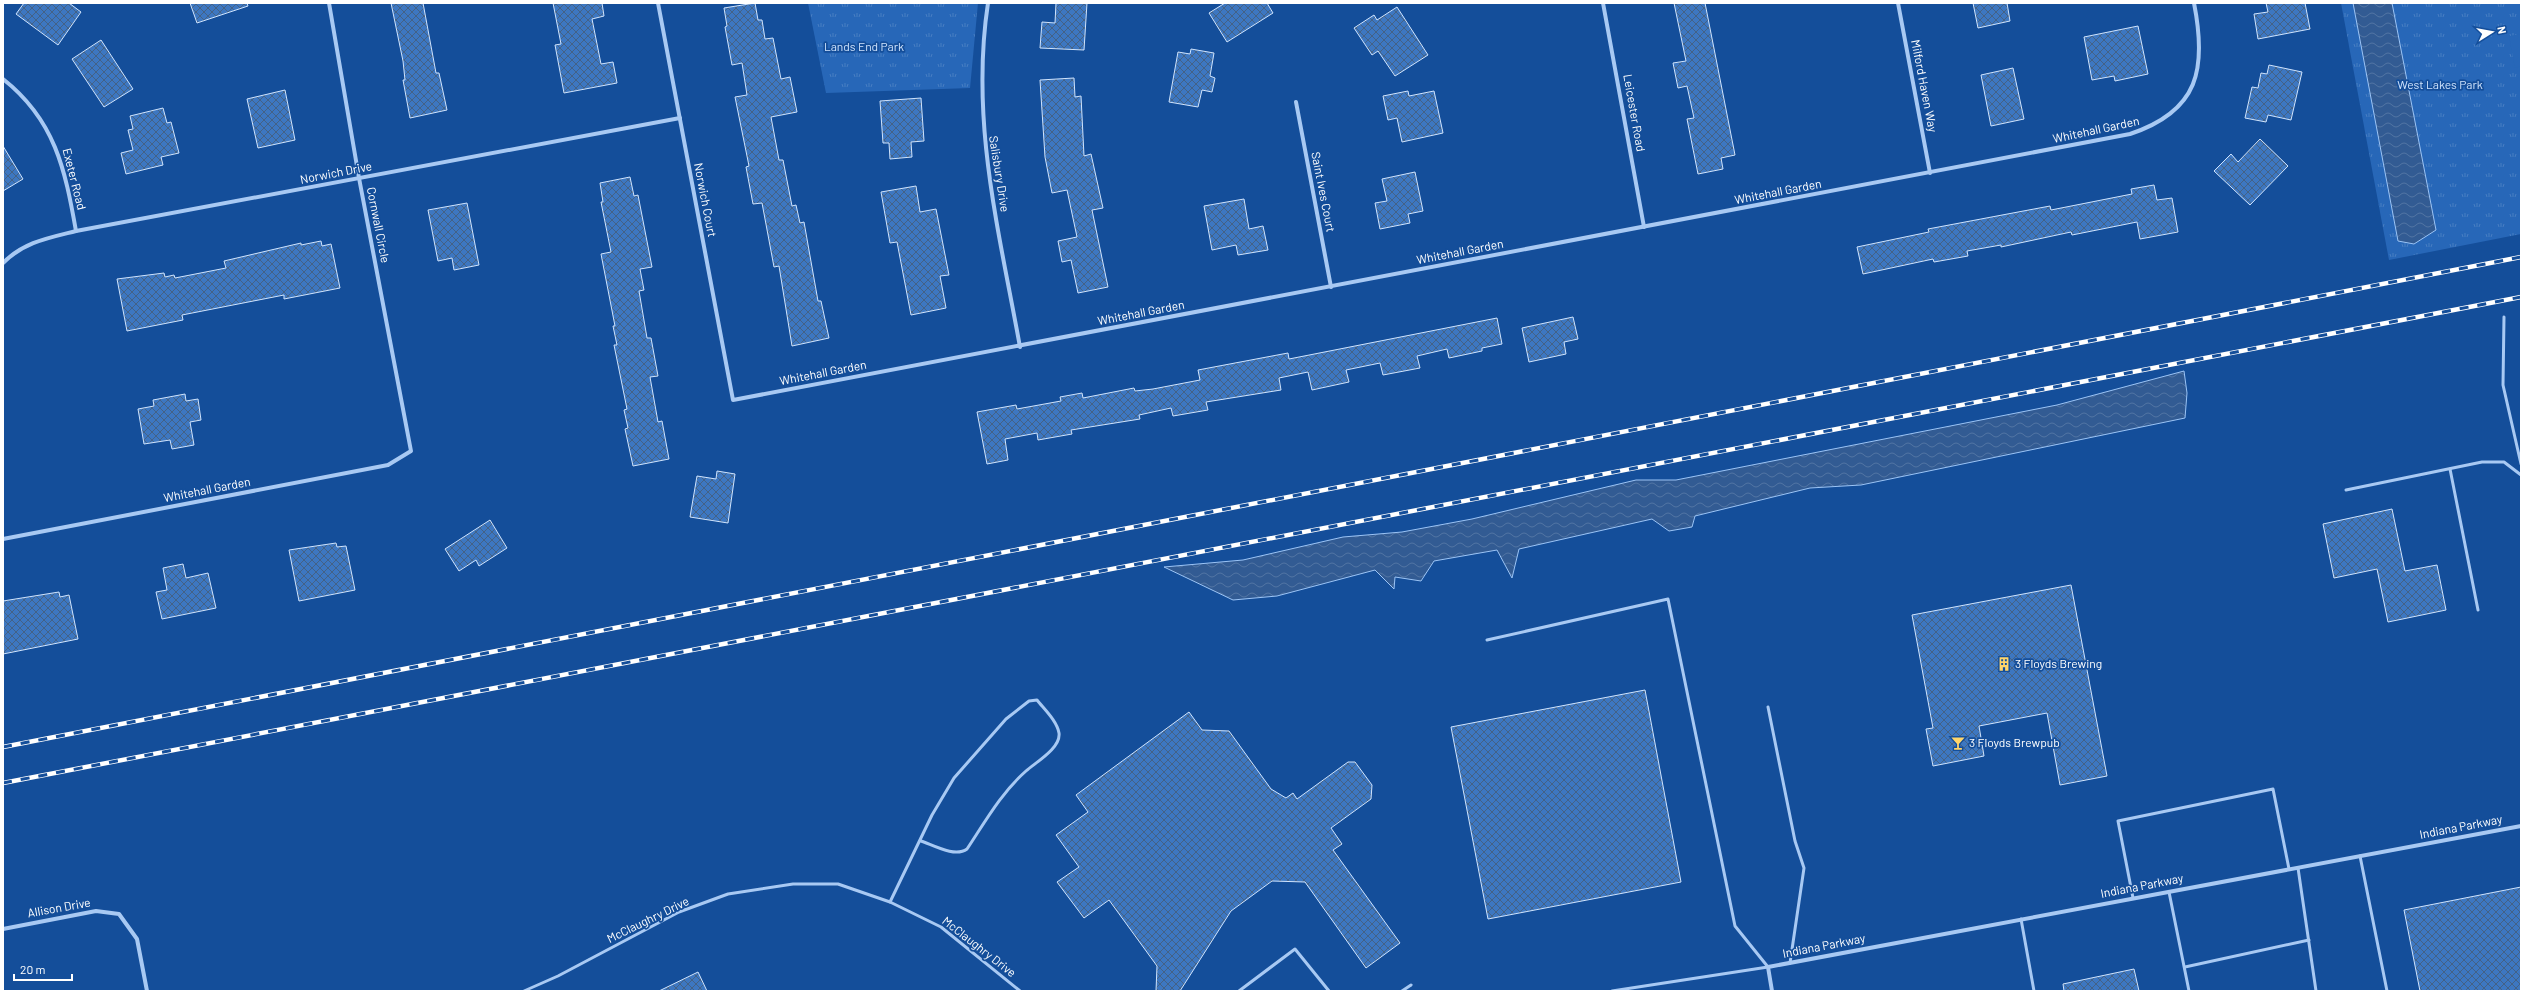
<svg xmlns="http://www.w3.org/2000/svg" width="2524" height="994" font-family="Barlow,sans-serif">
  <defs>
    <pattern id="park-tufts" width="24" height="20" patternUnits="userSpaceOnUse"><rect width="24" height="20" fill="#2767b8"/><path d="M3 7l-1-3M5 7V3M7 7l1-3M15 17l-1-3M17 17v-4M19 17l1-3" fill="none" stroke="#477ec3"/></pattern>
    <pattern id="water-waves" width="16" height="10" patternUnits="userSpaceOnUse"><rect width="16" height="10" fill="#325b93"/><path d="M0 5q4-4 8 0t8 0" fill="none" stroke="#5174a3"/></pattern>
    <pattern id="building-cross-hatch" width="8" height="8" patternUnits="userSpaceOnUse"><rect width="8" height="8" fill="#3d77c1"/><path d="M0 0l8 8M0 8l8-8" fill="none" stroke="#446286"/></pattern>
  </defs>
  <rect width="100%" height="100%" fill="#144e9a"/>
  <g fill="url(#park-tufts)">
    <path d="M808 3H978L970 88 826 93Z"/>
    <path d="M2341 3H2521V234L2389 260Z"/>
  </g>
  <path fill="#2767b8" d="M2521 34V66L2515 68 2509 36Z"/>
  <g fill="url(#water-waves)" stroke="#9bc4f6">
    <path d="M2353 3H2392L2436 230 2414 244 2398 241Z"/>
    <path d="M2184 371 2187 393 2185 418 1861 485 1810 488 1695 516 1692 527 1669 531 1652 519 1519 549 1512 578 1497 550 1434 561 1421 581 1395 577 1394 589 1375 570 1277 596 1233 600 1164 567 1243 560 1343 537 1402 532 1472 519 1636 480H1676L2057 405Z"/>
  </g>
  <g fill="url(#building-cross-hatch)" stroke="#d0e4fd">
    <path d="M24 3H69L81 12 58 45 16 14Z"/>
    <path d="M190 3H247L248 6 197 23Z"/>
    <path d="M391 3H423L436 73H439L447 110 410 118 403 80H405L403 61Z"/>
    <path d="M553 3H602L604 16 592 19 601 64 613 62 617 83 564 93 555 45 561 44Z"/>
    <path d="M755 3 758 20H762L765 39 773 38 781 79 790 77 797 112 771 117 779 160H783L792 206 796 205 800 223 804 222 818 301H821L829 338 792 346 779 266 774 267 762 203 753 204 746 167 749 166 735 97 747 95 742 63 732 65 725 27 727 26 724 8Z"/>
    <path d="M1056 3H1087L1084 50 1040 48 1042 22 1055 23Z"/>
    <path d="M1225 3H1267L1273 13 1227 42 1209 13Z"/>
    <path d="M1674 3H1705L1735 155 1721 158 1723 169 1698 174 1687 119 1694 118 1687 86 1678 88 1673 63 1686 61Z"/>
    <path d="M1973 3H2007L2010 21 1978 28Z"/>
    <path d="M2266 3H2305L2310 29 2258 39 2254 14 2268 12Z"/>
    <path d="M1397 7 1428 55 1395 76 1378 51 1372 55 1354 28 1374 15 1377 20Z"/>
    <path d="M2138 26 2148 74 2115 81 2114 76 2092 80 2084 37Z"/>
    <path d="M101 40 133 89 104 107 72 59Z"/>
    <path d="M1191 49 1214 53 1210 76 1215 78 1212 92 1202 90 1198 107 1169 102 1178 52 1190 54Z"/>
    <path d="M2269 65 2302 72 2291 120 2268 115 2266 122 2245 118 2252 87 2258 88 2261 73 2267 74Z"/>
    <path d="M2013 68 2024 119 1991 126 1981 75Z"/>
    <path d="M1074 78 1075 97 1081 96 1084 156 1091 154 1103 208 1092 210 1108 287 1078 293 1071 260 1062 262 1058 241 1077 237 1067 190 1052 193 1045 157 1040 80Z"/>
    <path d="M285 90 295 140 258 148 247 99Z"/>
    <path d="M1408 91 1409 96 1434 91 1443 133 1402 142 1397 118 1388 120 1383 96Z"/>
    <path d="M921 98 924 141 911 142 912 157 890 159 889 143H883L880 101Z"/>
    <path d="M163 108 167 123 171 122 179 153 161 157 163 165 126 174 121 153 133 150 128 130 133 129 130 116Z"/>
    <path d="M2260 139 2288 166 2250 205 2214 171 2231 154 2238 162Z"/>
    <path d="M3 146 23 179 3 191Z"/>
    <path d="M1415 172 1423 211 1408 214 1410 223 1380 229 1375 203 1387 201 1382 179Z"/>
    <path d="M630 177 634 196 638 195 652 267 640 269 644 290 639 291 647 338H651L658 376 650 377 658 422 662 421 669 459 633 466 625 429 628 428 624 410 627 409 614 345H617L613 326H615L601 254 611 252 601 202H603L600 183Z"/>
    <path d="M2154 185 2157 200 2172 198 2178 232 2140 239 2137 222 2072 235 2071 232 2001 247V245L1967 251 1968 256 1934 262 1933 259 1863 274 1857 247 1929 232 1928 229 2050 206 2051 210 2132 194 2131 189Z"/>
    <path d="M916 186 920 212 936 209 949 275 940 276 946 308 911 315 897 242 890 243 881 192Z"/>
    <path d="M1244 199 1249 229 1263 226 1268 250 1238 255 1236 245 1212 250 1204 206Z"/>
    <path d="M467 203 479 265 454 270 452 258 438 261 428 210Z"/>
    <path d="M321 241 322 246 331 244 340 288 284 299V295L182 315 183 320 127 331 117 279 164 273 165 277 174 275 175 278 226 268 224 261 301 243V245Z"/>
    <path d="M1573 317 1578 339 1564 342 1566 354 1529 362 1522 328Z"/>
    <path d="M1497 318 1502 344 1482 348V351L1449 358 1447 349 1417 356 1420 368 1383 375 1380 363 1346 370 1349 382 1312 390 1308 372 1279 378 1281 390 1206 402 1208 410 1173 416 1171 408 1139 415 1140 419 1071 430 1072 434 1038 440 1037 433 1005 439 1008 460 987 464 977 412 1016 405 1017 409 1061 401 1060 397 1082 393 1083 398 1134 388 1135 391 1153 389 1200 380 1198 370 1288 353 1289 359Z"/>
    <path d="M185 394 186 401 198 399 201 420 190 422 194 445 172 449 170 440 144 444 138 409 154 406 153 400Z"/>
    <path d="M717 471 735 474 728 523 690 517 697 476 716 479Z"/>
    <path d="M2392 509 2405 571 2437 565 2446 610 2388 622 2377 569 2334 578 2323 524Z"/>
    <path d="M490 520 507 548 479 566 476 560 459 571 445 549Z"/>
    <path d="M336 543 337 547 346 546 355 590 299 601 289 550Z"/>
    <path d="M183 564 186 578 208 573 216 608 162 619 156 592 167 590 163 568Z"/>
    <path d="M2071 585 2107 776 2060 785 2047 713 1979 726 1984 756 1933 766 1926 729 1933 728 1912 615Z"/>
    <path d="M59 592 60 597 69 595 78 639 3 654V601Z"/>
    <path d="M1645 690 1681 882 1488 919 1451 727Z"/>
    <path d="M1189 712 1202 730 1229 731 1271 789 1286 798 1293 793 1297 799 1348 762H1355L1372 785 1371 799 1331 828 1342 844 1333 850 1400 943 1366 968 1305 882 1272 881 1231 911 1180 991H1156L1157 966 1109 900 1084 918 1057 882 1079 867 1056 835 1088 812 1076 795Z"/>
    <path d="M2521 887V991H2420L2404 910Z"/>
    <path d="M2134 969 2139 991H2064L2063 984Z"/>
    <path d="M698 972 707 991H659Z"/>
  </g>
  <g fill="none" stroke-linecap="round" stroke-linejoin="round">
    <g stroke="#a8c9f3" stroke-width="3">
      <path d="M2504 317 2503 385 2521 464"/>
      <path d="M2450 469 2478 610"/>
      <path d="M2346 490 2482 462H2504L2521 475"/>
      <path d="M1487 640 1668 599 1735 926 1768 967 1612 991"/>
      <path d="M1768 707 1795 841 1804 868 1790 963"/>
      <path d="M2360 856 2387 991"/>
      <path d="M2298 868 2316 991"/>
      <path d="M2169 892 2189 991"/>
      <path d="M2133 898 2118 821 2273 789 2289 869"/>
      <path d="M890 902 932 815 954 778 1006 719 1029 701 1037 700C1044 709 1057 721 1059 733 1061 748 1036 762 1026 771 1001 793 985 822 967 849 955 858 933 845 921 841"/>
      <path d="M2021 919 2034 991"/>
      <path d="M2185 967 2309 940"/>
      <path d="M524 991 558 976 679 912 728 894 793 884H838L890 902 941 927 1020 991"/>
      <path d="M1239 991 1295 949 1329 991"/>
      <path d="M1402 991 1411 985"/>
    </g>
    <g stroke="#a8c9f3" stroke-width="4">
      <path d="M658 3 733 400 2130 134C2199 111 2207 69 2194 3"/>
      <path d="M988 3C970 121 999 231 1020 347"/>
      <path d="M1603 3 1644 227"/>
      <path d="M1898 3 1930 173"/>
      <path d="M3 79C55 120 65 169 76 231"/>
      <path d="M1296 102 1331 287"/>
      <path d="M3 263C24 242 48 238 76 231L680 118"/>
      <path d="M3 539 388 465 411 451 359 178 329 3"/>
      <path d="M3 929 96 911 119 914 137 939 147 991"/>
      <path d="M1772 991 1768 967 2521 826"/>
    </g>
    <defs>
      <g id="rail">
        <path d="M3 747 2521 257"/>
        <path d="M3 783 2521 297"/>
      </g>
    </defs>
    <use href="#rail" stroke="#fff" stroke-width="4.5"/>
    <use href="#rail" stroke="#144e9a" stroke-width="3" stroke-dasharray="9" stroke-linecap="butt"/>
  </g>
  <defs>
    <symbol id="building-bare" viewBox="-9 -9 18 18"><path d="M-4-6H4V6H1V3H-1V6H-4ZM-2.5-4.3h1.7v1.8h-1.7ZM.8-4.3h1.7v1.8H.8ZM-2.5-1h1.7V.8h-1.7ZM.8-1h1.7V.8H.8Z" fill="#ffd56a" stroke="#144e9a" stroke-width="2.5" paint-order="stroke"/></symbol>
    <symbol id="bar-bare" viewBox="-9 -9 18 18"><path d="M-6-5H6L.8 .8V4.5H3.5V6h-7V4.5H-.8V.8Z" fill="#ffd56a" stroke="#144e9a" stroke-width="2.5" paint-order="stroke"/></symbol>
  </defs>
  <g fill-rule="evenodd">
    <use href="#building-bare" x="1994" y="654" width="20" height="20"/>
    <use href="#bar-bare" x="1948" y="733" width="20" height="20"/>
  </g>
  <g text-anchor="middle" stroke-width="3.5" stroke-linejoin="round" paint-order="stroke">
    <g font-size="12" fill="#d0e4fd" stroke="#144e9a">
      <text x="864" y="51">Lands End Park</text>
      <text x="2440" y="89">West Lakes Park</text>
    </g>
    <g font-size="12" fill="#fff" stroke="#144e9a">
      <text transform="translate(1924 86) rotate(79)" y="4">Milford Haven Way</text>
      <text transform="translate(1634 113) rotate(80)" y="4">Leicester Road</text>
      <text transform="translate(2096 130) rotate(-12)" y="4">Whitehall Garden</text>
      <text transform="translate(336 173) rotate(-11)" y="4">Norwich Drive</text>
      <text transform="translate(999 174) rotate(81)" y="4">Salisbury Drive</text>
      <text transform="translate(74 179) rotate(76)" y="4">Exeter Road</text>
      <text transform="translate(1323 192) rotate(79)" y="4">Saint Ives Court</text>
      <text transform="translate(1778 192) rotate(-11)" y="4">Whitehall Garden</text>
      <text transform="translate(705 200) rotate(79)" y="4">Norwich Court</text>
      <text transform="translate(378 225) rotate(79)" y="4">Cornwall Circle</text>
      <text transform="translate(1460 252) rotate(-11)" y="4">Whitehall Garden</text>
      <text transform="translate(1141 313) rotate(-11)" y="4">Whitehall Garden</text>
      <text transform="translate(823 373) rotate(-11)" y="4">Whitehall Garden</text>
      <text transform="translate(207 490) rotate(-11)" y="4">Whitehall Garden</text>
      <text transform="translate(2461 827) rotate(-11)" y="4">Indiana Parkway</text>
      <text transform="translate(2142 886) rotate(-11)" y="4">Indiana Parkway</text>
      <text transform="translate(59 908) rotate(-10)" y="4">Allison Drive</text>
      <text transform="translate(648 920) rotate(-26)" y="4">McClaughry Drive</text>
      <text transform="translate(1824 946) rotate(-11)" y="4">Indiana Parkway</text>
      <text transform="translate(979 947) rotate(38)" y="4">McClaughry Drive</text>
    </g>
    <g font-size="12" fill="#fff" stroke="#144e9a" text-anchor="start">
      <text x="2015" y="668">3 Floyds Brewing</text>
      <text x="1969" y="747">3 Floyds Brewpub</text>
    </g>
  </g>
  <rect width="2524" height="994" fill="none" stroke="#ffffff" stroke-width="8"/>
  <g transform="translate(2492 32) rotate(79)" stroke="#144e9a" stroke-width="3" paint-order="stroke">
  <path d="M0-3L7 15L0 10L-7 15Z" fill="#ffffff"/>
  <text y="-6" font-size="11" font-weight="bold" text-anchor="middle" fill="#ffffff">N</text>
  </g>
  <path d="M14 974v6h58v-6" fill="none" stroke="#ffffff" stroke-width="2"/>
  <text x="20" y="974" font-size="12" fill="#ffffff" stroke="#144e9a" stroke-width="3" paint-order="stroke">20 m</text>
</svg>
